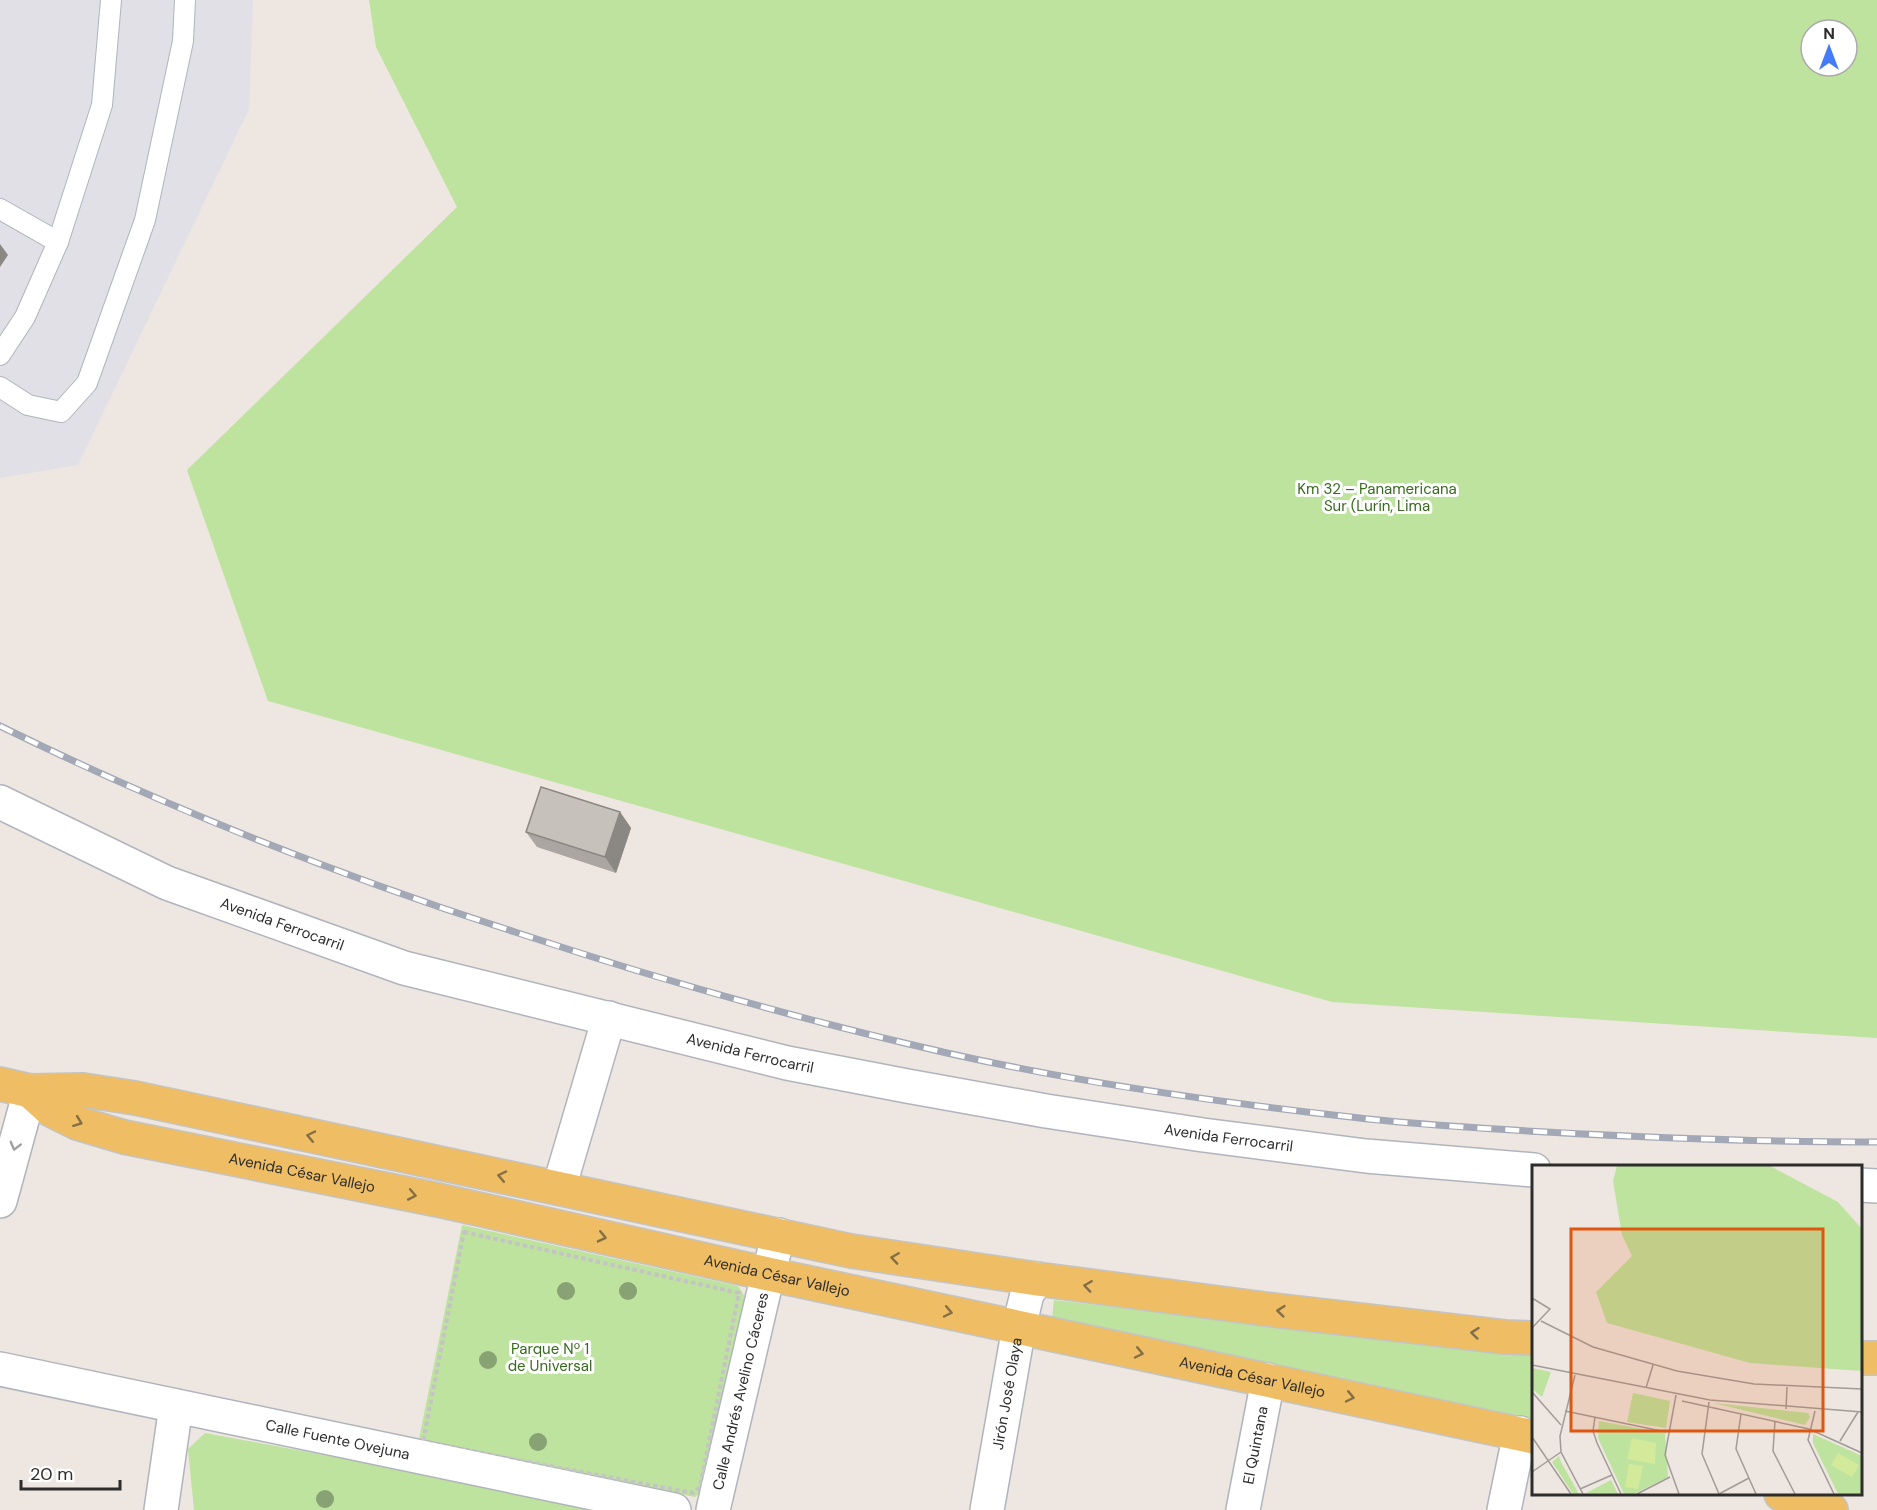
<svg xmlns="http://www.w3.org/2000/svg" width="1877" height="1510" font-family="'DM Sans',sans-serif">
  <rect width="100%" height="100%" fill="#eee6e0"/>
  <path fill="#e1e0e7" d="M0 0H253L249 109 78 465 0 478Z"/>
  <g fill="#bee39e" fill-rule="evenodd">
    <path d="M369 0H1877V1038L1332 1002 268 701 187 470 457 207 376 47ZM1811 30H1847V66H1811Z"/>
    <path d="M462 1225 738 1286 747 1300 706 1488 695 1497 418 1444Z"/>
    <path d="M1054 1300 1402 1340 1533 1351V1419L1052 1318Z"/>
    <path d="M205 1433 620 1510H194L188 1449Z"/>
  </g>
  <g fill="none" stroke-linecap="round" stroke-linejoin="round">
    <defs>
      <g id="service">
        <path d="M0 209 58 242"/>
        <path d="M0 355 25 317 58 242 102 105 111 0"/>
        <path d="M0 387 28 405 61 412 87 383 145 220 183 41 185 0"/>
      </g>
      <g id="minor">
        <path d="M559 1188 609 1018"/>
        <path id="s1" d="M0 1369 674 1510"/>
        <path d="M161 1510 176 1406"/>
        <path id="s2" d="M713 1510 768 1274 779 1235"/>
        <path id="s3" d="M987 1510 1019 1327 1027 1294 1037 1279"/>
        <path id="s4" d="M1243 1510 1268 1380"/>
        <path d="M1504 1510 1520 1433"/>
      </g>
      <g id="tertiary">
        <path id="s5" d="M0 802 167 883 404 968 787 1063 907 1086 1046 1111 1203 1135 1366 1156 1534 1170"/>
        <path d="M1860 1185 1877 1186"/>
        <path d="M0 1201 30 1091"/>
      </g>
      <g id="primary">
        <path d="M0 1084 30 1091 83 1090 135 1098 851 1251 1037 1279 1265 1309 1505 1337 1534 1338"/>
        <path id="s6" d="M30 1091 51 1110 77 1123 124 1137 438 1200 768 1274 1534 1437"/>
        <path d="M1860 1358H1877"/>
        <path d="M1781 1494 1831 1510"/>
      </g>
    </defs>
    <use href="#service" stroke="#b0b4bd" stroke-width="22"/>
    <use href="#minor" stroke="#b0b4bd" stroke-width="36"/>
    <use href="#tertiary" stroke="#b0b4bd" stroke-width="36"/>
    <use href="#primary" stroke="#c4c4c4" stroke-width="36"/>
    <path stroke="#c4c4c4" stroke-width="4" stroke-dasharray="4.5 3" stroke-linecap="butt" d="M464 1232 739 1293 700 1487 693 1493 423 1442Z"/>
    <use href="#service" stroke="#fff" stroke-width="20"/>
    <use href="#minor" stroke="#fff" stroke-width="33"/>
    <use href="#tertiary" stroke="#fff" stroke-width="33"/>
    <use href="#primary" stroke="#eebd64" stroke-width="33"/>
    <defs>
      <path id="rail" d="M0 726C167 808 338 875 515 932 657 979 802 1020 947 1053 1080 1083 1216 1102 1351 1117 1416 1125 1481 1128 1546 1132 1656 1138 1766 1142 1877 1142"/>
    </defs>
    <use href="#rail" stroke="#a2a8b6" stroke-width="7"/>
    <use href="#rail" stroke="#fff" stroke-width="4.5" stroke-dasharray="14" stroke-linecap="butt"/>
  </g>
  <g fill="#89a274">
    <circle cx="566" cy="1291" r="9"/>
    <circle cx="628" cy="1291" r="9"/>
    <circle cx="488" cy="1360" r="9"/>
    <circle cx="538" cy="1442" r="9"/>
    <circle cx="325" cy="1499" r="9"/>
  </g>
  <path fill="#aba6a1" d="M620 812 631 828 616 873 537 847 526 832Z"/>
  <g fill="#8b8783">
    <path d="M0 244 8 255 0 267Z"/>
    <path d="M620 812 631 828 616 873 605 857Z"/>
  </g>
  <path fill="#c7c1bb" stroke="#8b8783" stroke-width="1.5" d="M541 787 620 812 605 857 526 832Z"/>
  <defs><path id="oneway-chevron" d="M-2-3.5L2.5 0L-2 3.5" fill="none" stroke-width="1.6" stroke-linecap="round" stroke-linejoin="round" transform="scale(1.5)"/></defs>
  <g stroke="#846e46">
    <use href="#oneway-chevron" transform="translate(78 1122) rotate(21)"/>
    <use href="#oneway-chevron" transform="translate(311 1136) rotate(-168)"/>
    <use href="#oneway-chevron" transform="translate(502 1176) rotate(-168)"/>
    <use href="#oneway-chevron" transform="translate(412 1195) rotate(11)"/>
    <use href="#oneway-chevron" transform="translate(602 1237) rotate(13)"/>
    <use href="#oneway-chevron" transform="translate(895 1258) rotate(-172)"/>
    <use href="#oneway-chevron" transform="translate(1088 1286) rotate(-172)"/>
    <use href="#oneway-chevron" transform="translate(1281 1311) rotate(-174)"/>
    <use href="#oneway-chevron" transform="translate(948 1312) rotate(12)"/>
    <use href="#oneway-chevron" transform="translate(1475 1333) rotate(-174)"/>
    <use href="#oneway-chevron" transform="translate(1139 1353) rotate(12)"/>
    <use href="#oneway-chevron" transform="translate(1350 1397) rotate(12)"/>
  </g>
  <use stroke="#a0a0a0" href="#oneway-chevron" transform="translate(15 1146) rotate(105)"/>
  <g text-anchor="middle" stroke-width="6" stroke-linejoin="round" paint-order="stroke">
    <g font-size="15" fill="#366a1c" stroke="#fff">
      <text x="1377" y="494">Km 32 – Panamericana<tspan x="1377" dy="17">Sur (Lurín, Lima</tspan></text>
      <text x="550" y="1354">Parque Nº 1<tspan x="550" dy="17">de Universal</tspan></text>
    </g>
    <g font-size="15" fill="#2d2d2d" stroke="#fff">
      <text dy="5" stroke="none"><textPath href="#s5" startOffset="308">Avenida Ferrocarril</textPath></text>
      <text dy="5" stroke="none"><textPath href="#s5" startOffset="794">Avenida Ferrocarril</textPath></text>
      <text dy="5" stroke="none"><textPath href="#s5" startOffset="1280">Avenida Ferrocarril</textPath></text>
      <text dy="5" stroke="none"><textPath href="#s6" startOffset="288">Avenida César Vallejo</textPath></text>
      <text dy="5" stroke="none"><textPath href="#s6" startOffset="774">Avenida César Vallejo</textPath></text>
      <text dy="5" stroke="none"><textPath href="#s6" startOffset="1260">Avenida César Vallejo</textPath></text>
      <text dy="5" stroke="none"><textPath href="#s2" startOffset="122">Calle Andrés Avelino Cáceres</textPath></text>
      <text dy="5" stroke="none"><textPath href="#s3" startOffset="118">Jirón José Olaya</textPath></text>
      <text dy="5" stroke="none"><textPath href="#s1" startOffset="345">Calle Fuente Ovejuna</textPath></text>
      <text dy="5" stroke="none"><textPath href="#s4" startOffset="66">El Quintana</textPath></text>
    </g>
  </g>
  <g transform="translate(1532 1165)">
    <rect width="330" height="330" fill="#eee6e0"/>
    <path d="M85 1H238L306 37 330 64V206L218 198 75 158 64 127 100 91 90 70 81 16ZM0 203 19 207 10 232 0 224ZM101 228 138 236 134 263 95 257ZM181 238 276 248 278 252 273 260ZM67 256 133 268 136 312 102 329H92L66 273ZM281 269 330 291V329H306L281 278ZM27 291 29 297 47 329H41L20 297ZM79 315 86 329 54 328Z" fill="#bee39e"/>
    <path d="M100 273 124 278 123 299 95 294ZM306 288 327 300 320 312 299 300ZM97 299 111 301 106 324 93 322Z" fill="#d2ea9a"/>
    <path fill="none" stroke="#a19c98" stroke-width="1.5" d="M0 133 18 144 0 163M9 156 61 182 145 206 222 219 330 224M0 200 178 235 330 247M43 210 28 271 29 287 51 329M114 223 121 200M0 227 29 260M144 230 133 290 147 329M150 236 277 264 330 288M177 237 170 289 187 329M254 244 255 222M33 246 134 267M283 246 276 275 302 329M209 249 204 284 224 329M63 252 61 266 65 278 89 329M243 256 241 286 263 329M0 272 39 329M308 276 326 247M0 307 29 287M48 324 80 310M105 329 138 312M187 329 217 313"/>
    <path fill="#df570e" fill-opacity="0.15" stroke="#df570e" stroke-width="3" d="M39 64H291V266H39Z"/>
    <rect width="330" height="330" fill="none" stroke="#2d2d2d" stroke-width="3"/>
  </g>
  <g transform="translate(1829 48)"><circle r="28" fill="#ffffff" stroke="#ababab" stroke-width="1.5"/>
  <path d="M0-4.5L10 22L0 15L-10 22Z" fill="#447bf6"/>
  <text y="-9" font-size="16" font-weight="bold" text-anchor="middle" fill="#2d2d2d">N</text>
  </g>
  <path d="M21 1480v9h99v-9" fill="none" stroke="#2d2d2d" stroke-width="3"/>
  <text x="30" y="1480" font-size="18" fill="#2d2d2d" stroke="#ffffff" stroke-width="4.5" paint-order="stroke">20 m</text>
</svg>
